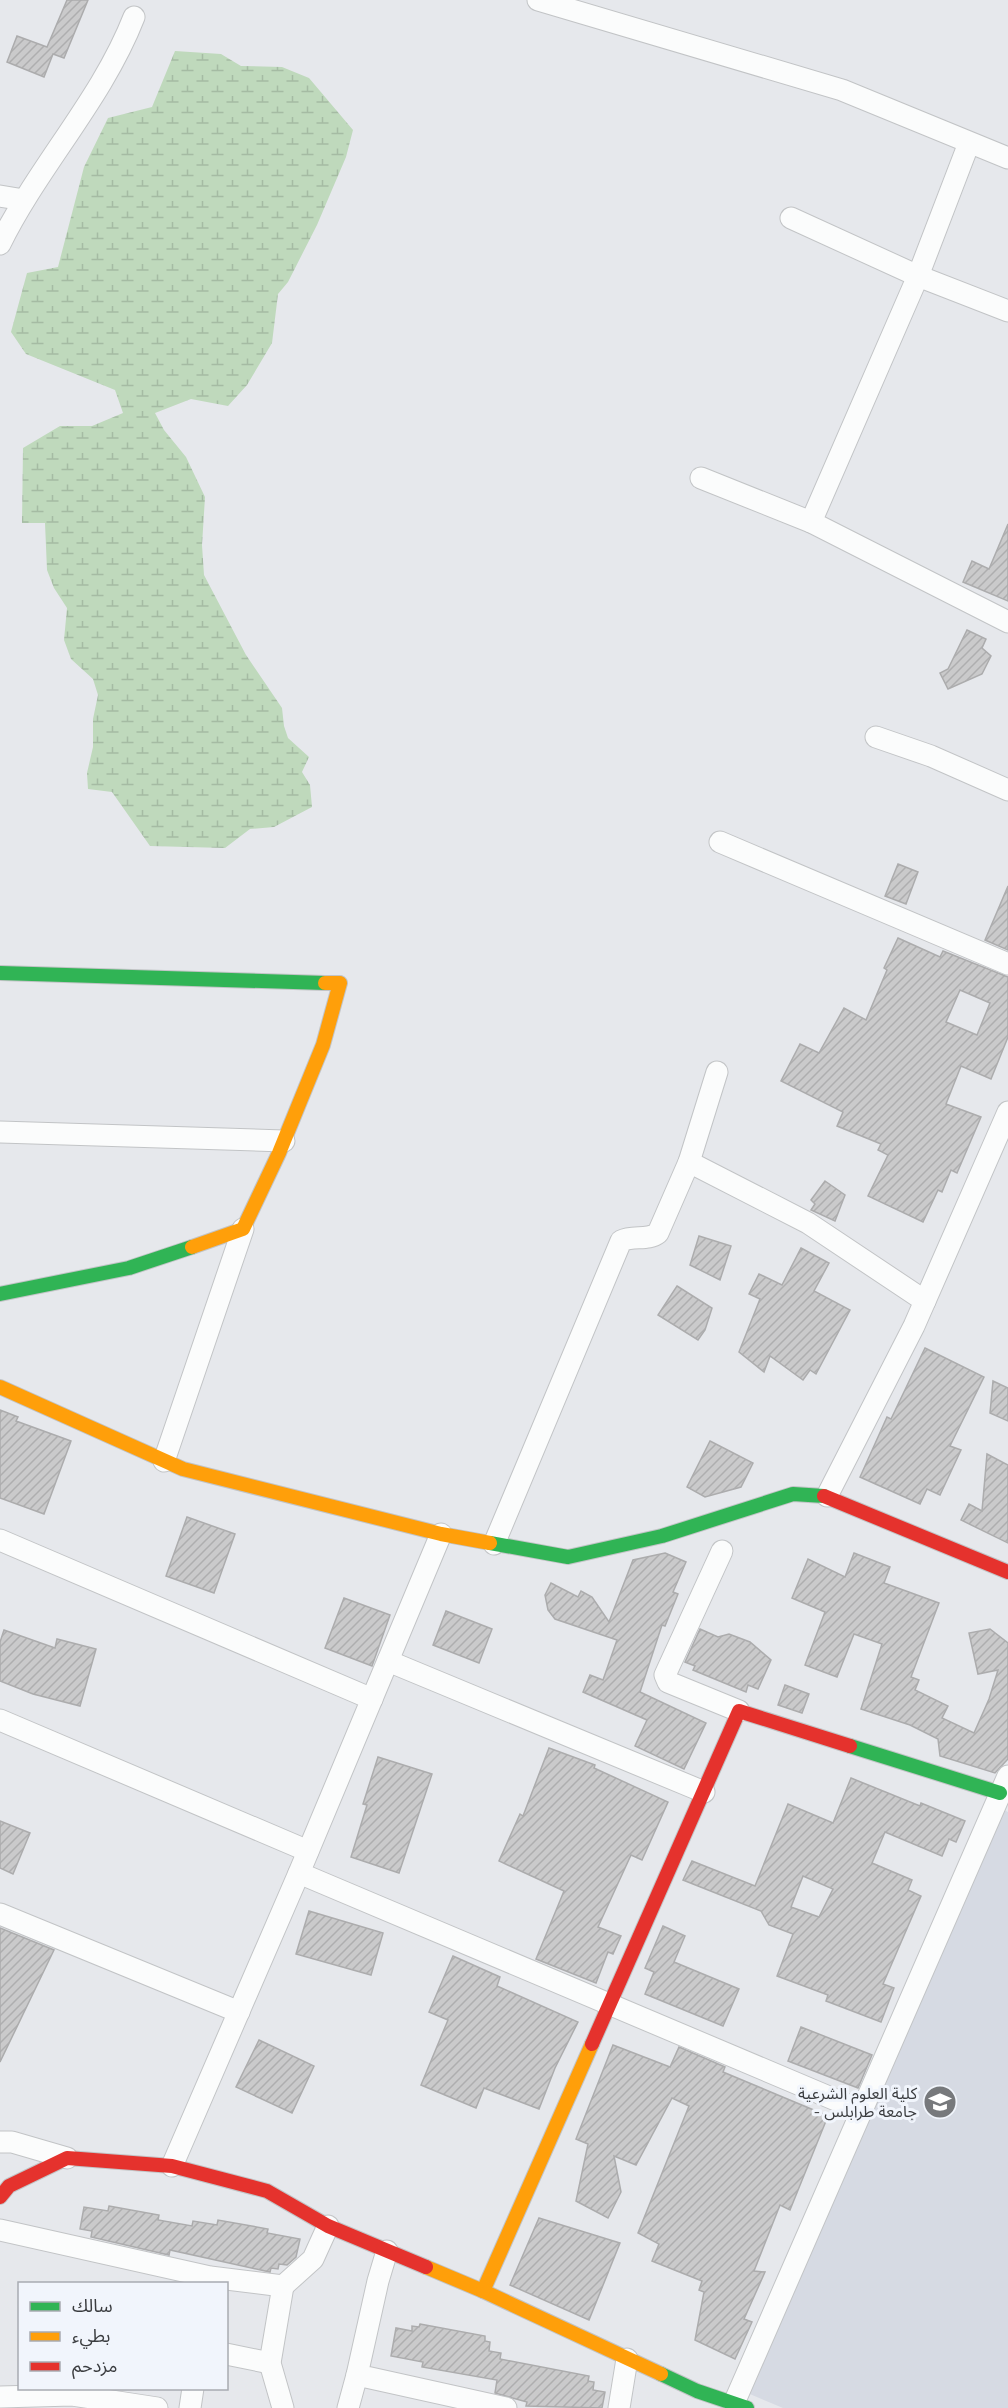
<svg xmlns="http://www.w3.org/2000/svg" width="1008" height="2408" font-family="'Nunito Sans','Noto Sans Arabic',sans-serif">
  <defs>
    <pattern id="wetland-marsh" width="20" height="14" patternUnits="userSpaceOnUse" patternTransform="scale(1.5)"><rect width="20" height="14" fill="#bfd9bc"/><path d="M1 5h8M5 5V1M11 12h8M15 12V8" fill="none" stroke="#a5bba3"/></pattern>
    <pattern id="building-hatch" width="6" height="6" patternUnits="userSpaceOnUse" patternTransform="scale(1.5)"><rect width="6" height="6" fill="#cacacb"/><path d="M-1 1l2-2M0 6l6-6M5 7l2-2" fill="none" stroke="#aeaeaf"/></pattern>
  </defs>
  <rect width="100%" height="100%" fill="#e6e8ec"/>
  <path fill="#d6dae3" d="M1000 1808 1008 1812V2408H783L745 2392Z"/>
  <path fill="url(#wetland-marsh)" d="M175 51 221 54 241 66 282 67 309 78 353 130 346 157 317 225 288 282 278 294 272 343 247 385 228 406 191 399 155 413 164 430 186 457 205 497 202 545 204 575 246 655 282 708 284 726 288 738 309 757 302 772 310 785 312 807 274 827 250 829 225 848 150 846 112 792 88 789 87 773 93 747V719L98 695 93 679 71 659 64 640 67 608 54 588 47 570 45 523H22L23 448 60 426H92L123 413 115 390 26 354 11 332 27 273 58 267 84 167 108 118 152 107Z"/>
  <g fill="url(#building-hatch)" stroke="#acacad" stroke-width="1.5" fill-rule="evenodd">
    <path d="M67 0H88L64 58 53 54 44 77 7 62 17 36 47 47Z"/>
    <path d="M1008 524V601L963 582 972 561 989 569Z"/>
    <path d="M967 630 986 639 982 648 991 656 982 674 948 689 940 673 948 669Z"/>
    <path d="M898 864 918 872 906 904 885 896Z"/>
    <path d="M1008 886V950L985 940Z"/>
    <path d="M898 938 940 957 943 951 1008 977V1037L991 1079 961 1066 946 1104 981 1117 957 1173 951 1170 942 1192 938 1190 923 1222 868 1196 888 1155 878 1150 881 1144 837 1126 843 1112 781 1081 800 1044 819 1053 844 1008 866 1020 887 970 884 968ZM960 990 990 1003 977 1035 946 1022Z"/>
    <path d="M825 1181 845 1195 835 1221 811 1210 815 1204 811 1200Z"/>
    <path d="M699 1236 731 1246 720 1280 690 1265Z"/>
    <path d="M801 1248 829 1263 814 1291 850 1310 816 1374 810 1370 803 1380 770 1356 764 1372 739 1352 760 1299 749 1294 759 1274 782 1285Z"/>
    <path d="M677 1286 712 1308 705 1330 698 1340 658 1315Z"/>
    <path d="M925 1348 984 1377 950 1446 961 1450 940 1495 927 1489 920 1504 860 1477 887 1417 891 1419Z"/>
    <path d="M993 1381 1008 1388V1421L990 1413Z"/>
    <path d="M0 1410 18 1417 16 1421 71 1441 44 1514 0 1498Z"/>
    <path d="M710 1441 753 1463 741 1487 705 1497 687 1487Z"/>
    <path d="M987 1454 1008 1465V1543L961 1520 969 1504 982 1511Z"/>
    <path d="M187 1517 235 1534 214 1593 166 1576Z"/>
    <path d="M665 1553 686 1562 673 1592 678 1594 665 1626 662 1625 640 1692 706 1723 684 1769 635 1746 647 1720 583 1692 590 1675 603 1680 617 1640 555 1619 548 1610 545 1595 551 1583 578 1597 581 1591 592 1597 609 1622 633 1560Z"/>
    <path d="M854 1553 890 1567 884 1583 939 1603 911 1677 919 1680 915 1690 948 1706 942 1718 974 1733 989 1699 998 1670 978 1674 969 1633 990 1629 1008 1643V1759L995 1773 940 1756 938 1739 910 1725 861 1709 882 1644 854 1634 837 1677 805 1665 825 1612 792 1598 808 1559 845 1577Z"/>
    <path d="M344 1598 390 1615 372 1666 325 1648Z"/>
    <path d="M446 1611 492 1629 479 1663 433 1645Z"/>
    <path d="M700 1629 718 1637 729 1634 750 1642 771 1660 758 1689 748 1685 746 1692 693 1670 695 1666 685 1662Z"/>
    <path d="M4 1630 55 1648 57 1639 96 1649 80 1706 33 1694 0 1681V1642Z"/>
    <path d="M785 1685 809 1694 802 1713 778 1705Z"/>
    <path d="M549 1748 595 1765 594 1768 668 1802 642 1860 631 1855 598 1927 621 1936 613 1954 608 1952 596 1983 536 1959 564 1891 499 1861 520 1814 523 1816Z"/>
    <path d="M378 1757 432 1774 399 1873 351 1857 367 1805 363 1804Z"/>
    <path d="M851 1778 920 1806 921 1803 965 1821 956 1842 949 1839 942 1856 885 1832 872 1863 912 1880 908 1890 921 1896 883 1984 894 1988 881 2022 826 2001 828 1995 777 1976 793 1934 769 1925 761 1911 683 1880 692 1861 755 1886 788 1804 833 1823ZM803 1876 833 1889 819 1917 791 1907Z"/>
    <path d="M0 1821 30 1833 13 1874 0 1868Z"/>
    <path d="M309 1911 383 1933 371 1975 296 1954Z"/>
    <path d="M663 1926 685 1936 674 1962 739 1989 723 2026 645 1994 654 1972 645 1968Z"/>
    <path d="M0 1928 54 1950 0 2062Z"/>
    <path d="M453 1956 500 1977 497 1986 578 2022 555 2068 539 2109 484 2088 476 2108 421 2085 448 2020 429 2012Z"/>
    <path d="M801 2027 872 2055 858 2088 788 2061Z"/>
    <path d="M259 2040 314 2066 292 2113 236 2087Z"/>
    <path d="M613 2045 670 2067 679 2047 725 2067 723 2072 828 2116 790 2210 780 2205 754 2271 765 2272 744 2319 752 2322 735 2359 695 2340 704 2292 699 2290 702 2281 652 2261 659 2244 638 2233 689 2106 672 2098 636 2165 614 2156 621 2192 608 2218 576 2201 588 2144 576 2139Z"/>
    <path d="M109 2206 159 2215 158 2220 192 2226 193 2221 217 2225 218 2220 268 2229 267 2233 300 2239 296 2257 287 2265 279 2264 278 2269 271 2268 270 2272 170 2250 169 2255 91 2237 92 2231 80 2229 84 2207 108 2211Z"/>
    <path d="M539 2218 620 2243 589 2320 510 2285Z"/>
    <path d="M420 2324 485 2336V2341L490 2342 489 2351 501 2353 500 2359 589 2376 588 2381 594 2382 593 2390 605 2392 602 2408 526 2406 527 2402 495 2393 497 2380 422 2367 423 2362 391 2356 396 2328 412 2331V2326L419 2327Z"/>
  </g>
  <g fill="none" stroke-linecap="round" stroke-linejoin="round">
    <defs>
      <g id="street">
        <path d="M538 0 842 90 1008 158"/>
        <path d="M0 196 24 200"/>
        <path d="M791 218 918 276 969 143"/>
        <path d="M0 244C39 165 102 99 134 17"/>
        <path d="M1008 311 918 276 811 522 1008 622"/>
        <path d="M701 478 811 522"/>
        <path d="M876 737 931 756 1008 790"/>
        <path d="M720 842 1008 964"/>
        <path d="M0 1132 284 1141"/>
        <path d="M689 1162 808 1223 925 1301"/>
        <path d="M164 1461 243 1229"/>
        <path d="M827 1496 914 1326 1008 1112"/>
        <path d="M0 1540 372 1699"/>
        <path d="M494 1544 621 1241C633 1235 648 1241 658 1233L689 1162 717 1072"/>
        <path d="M722 1551 665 1675 668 1682 739 1711"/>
        <path d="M388 1661 704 1792"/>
        <path d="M0 1720 308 1851"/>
        <path d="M299 1873 862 2111"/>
        <path d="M0 1914 239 2012"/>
        <path d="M0 2142H12L67 2158"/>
        <path d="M172 2166 299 1873 441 1534"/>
        <path d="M0 2230 210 2277 283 2286 313 2259 328 2226"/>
        <path d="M387 2251 378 2281 357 2375 506 2408"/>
        <path d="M283 2286 270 2363 283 2408"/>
        <path d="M226 2354 270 2363"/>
        <path d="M0 2397 72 2395 157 2408"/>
        <path d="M734 2403 1008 1776"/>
        <path d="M190 2408 193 2388"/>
        <path d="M348 2408 357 2375"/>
        <path d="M619 2408 627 2359"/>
      </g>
      <g id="fast">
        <path d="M0 973 325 983"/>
        <path d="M0 1294 129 1268 192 1247"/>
        <path d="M490 1543 568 1557 662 1536 793 1494 824 1496"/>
        <path d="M850 1746 1000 1793"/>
        <path d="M661 2374 697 2391 747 2408"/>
      </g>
      <g id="slow">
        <path d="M192 1247 243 1229 279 1153 323 1045 340 983H325"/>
        <path d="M0 1387 183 1469 441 1534 490 1543"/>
        <path d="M426 2267 483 2291 661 2374"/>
        <path d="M483 2291 592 2044"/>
      </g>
      <g id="jam">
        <path d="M824 1496 1008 1572"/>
        <path d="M592 2044 739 1711 850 1746"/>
        <path d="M0 2197 9 2186 67 2158 172 2166 267 2191 328 2226 426 2267"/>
      </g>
    </defs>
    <use href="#street" stroke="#c2c4c6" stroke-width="23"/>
    <use href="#fast" stroke="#c2c4c6" stroke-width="16"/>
    <use href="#slow" stroke="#c2c4c6" stroke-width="16"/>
    <use href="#jam" stroke="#c2c4c6" stroke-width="16"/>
    <use href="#street" stroke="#fbfcfc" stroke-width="21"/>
    <use href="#fast" stroke="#30b455" stroke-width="14"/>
    <use href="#slow" stroke="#ff9f0a" stroke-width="14"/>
    <use href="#jam" stroke="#e5322d" stroke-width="14"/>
  </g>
  <defs>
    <symbol id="university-disc" viewBox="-11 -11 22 22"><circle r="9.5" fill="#77797c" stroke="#f1f5fc"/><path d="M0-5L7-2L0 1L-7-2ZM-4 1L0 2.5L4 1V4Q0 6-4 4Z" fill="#fff"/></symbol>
  </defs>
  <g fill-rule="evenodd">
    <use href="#university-disc" x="921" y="2083" width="38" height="38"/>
  </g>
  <g text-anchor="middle" stroke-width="6" stroke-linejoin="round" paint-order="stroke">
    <g font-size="16" fill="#3b3d40" stroke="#f1f5fc" text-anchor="end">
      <text x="917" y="2099">كلية العلوم الشرعية<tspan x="917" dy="18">- جامعة طرابلس</tspan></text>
    </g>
  </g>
  <rect x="18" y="2282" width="210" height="108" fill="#f1f5fc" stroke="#a8abb1" stroke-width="1.5"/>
  <rect x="30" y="2302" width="30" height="9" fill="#30b455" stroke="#a8abb1" stroke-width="1.5"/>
  <text x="72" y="2312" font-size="18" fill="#3b3d40">سالك</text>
  <rect x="30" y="2332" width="30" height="9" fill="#ff9f0a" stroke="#a8abb1" stroke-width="1.5"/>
  <text x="72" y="2342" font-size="18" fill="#3b3d40">بطيء</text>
  <rect x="30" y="2362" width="30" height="9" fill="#e5322d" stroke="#a8abb1" stroke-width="1.5"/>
  <text x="72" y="2372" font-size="18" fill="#3b3d40">مزدحم</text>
</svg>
